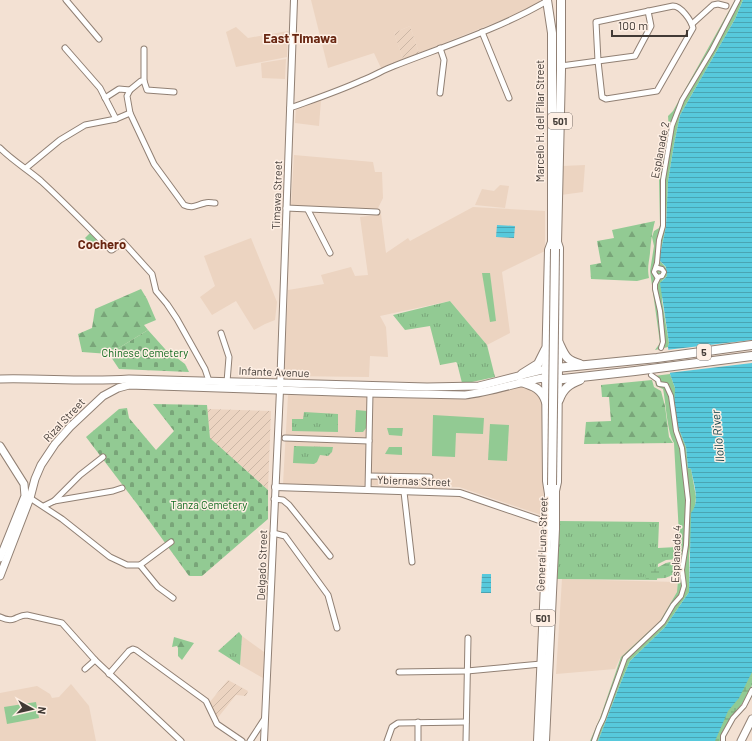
<svg xmlns="http://www.w3.org/2000/svg" width="752" height="741" font-family="Barlow,sans-serif">
  <defs>
    <pattern id="industrial-furrows" width="10" height="10" patternUnits="userSpaceOnUse"><rect width="10" height="10" fill="#ecd4c1"/><path d="M-1 1l2-2M0 10L10 0M9 11l2-2" fill="none" stroke="#ccb7a6"/></pattern>
    <pattern id="grass-tufts" width="24" height="20" patternUnits="userSpaceOnUse"><rect width="24" height="20" fill="#92ca93"/><path d="M3 7l-1-3M5 7V3M7 7l1-3M15 17l-1-3M17 17v-4M19 17l1-3" fill="none" stroke="#79a579"/></pattern>
    <pattern id="forest-firs" width="22" height="20" patternUnits="userSpaceOnUse"><rect width="22" height="20" fill="#92ca93"/><path d="M5 1l3.5 6h-7zM16 11l3.5 6h-7z" fill="#79a579"/></pattern>
    <pattern id="wetland-marsh" width="20" height="14" patternUnits="userSpaceOnUse"><rect width="20" height="14" fill="#92ca93"/><path d="M1 5h8M5 5V1M11 12h8M15 12V8" fill="none" stroke="#79a579"/></pattern>
    <pattern id="cemetery-stones" width="16" height="16" patternUnits="userSpaceOnUse"><rect width="16" height="16" fill="#92ca93"/><path d="M2 7V4a2 2 0 0 1 4 0v3zM10 15v-3a2 2 0 0 1 4 0v3z" fill="#79a579"/></pattern>
    <pattern id="water-rules" width="6" height="5" patternUnits="userSpaceOnUse"><rect width="6" height="5" fill="#57c9dc"/><path d="M0 2.5h6" fill="none" stroke="#4aa4b3"/></pattern>
  </defs>
  <rect width="100%" height="100%" fill="#f3e1d3"/>
  <g fill="#ecd4c1">
    <path d="M311 0H540V2L522 12 419 53 410 26 394 33 403 59 381 68 374 53 328 68Z"/>
    <path d="M236 27 248 38 288 31 287 57 236 67 226 32Z"/>
    <path d="M286 59 285 79 262 78 261 63Z"/>
    <path d="M321 100 319 126 295 123 296 108Z"/>
    <path d="M294 155 373 162 375 172H382L383 198 377 210 291 206Z"/>
    <path d="M585 165 583 192 561 195 562 166Z"/>
    <path d="M500 185 509 186 505 208 475 205 482 189 494 191Z"/>
    <path d="M473 207 545 211V251L502 272 510 333 487 345 450 301 380 316 386 327 388 357 370 356 369 377 284 376 288 290 324 284 321 275 351 267 355 276 368 275 360 217 381 214 386 253 408 238 410 241Z"/>
    <path d="M251 238 277 302 275 320 265 324 254 330 236 301 212 315 200 297 215 286 204 256Z"/>
    <path d="M521 385 535 392 543 403 544 516 459 487 283 484 288 395 471 399 490 393Z"/>
    <path d="M562 579 677 582V592L660 621 620 658 615 669 556 674Z"/>
    <path d="M242 636 264 652 263 678 240 665Z"/>
    <path d="M71 684 89 706 96 741H0V693L37 686 50 694 52 698 59 697Z"/>
  </g>
  <g fill="url(#industrial-furrows)">
    <path d="M410 26 419 53 403 59 394 33Z"/>
    <path d="M207 409 271 411 268 490 210 438Z"/>
    <path d="M228 680 248 691 246 696 236 695 216 720 209 703Z"/>
  </g>
  <g fill="url(#grass-tufts)">
    <path d="M450 301 487 345 495 377 472 382 462 383 457 363 456 362 440 365 430 326 405 330 393 315Z"/>
    <path d="M304 412 338 414V432L292 431V419H303Z"/>
    <path d="M294 446 333 447 332 452 328 456 320 455 317 462 314 464 293 463Z"/>
    <path d="M559 521 659 522 658 548 677 547 678 559 666 560 658 564 657 580 557 579Z"/>
    <path d="M239 632 242 636 240 665 218 651Z"/>
  </g>
  <g fill="url(#forest-firs)">
    <path d="M655 221C652 232 651 241 650 253 649 263 647 267 649 278L637 281 591 279 590 265 601 263 597 241 614 238 612 230Z"/>
    <path d="M141 289 147 299 156 320 144 325 148 330 109 354 82 352 78 334 92 328 95 309Z"/>
    <path d="M652 380 654 387 661 391 665 406 669 437 673 443 584 444 586 422 611 421 609 397H602L601 385Z"/>
    <path d="M174 637 194 643 182 660 178 656V648L177 646 172 647Z"/>
  </g>
  <g fill="url(#wetland-marsh)">
    <path d="M675 561 679 567 678 573 665 578 646 579 645 574 666 563Z"/>
    <path d="M752 654C752 662 752 677 752 685 746 706 724 719 720 741H709Z"/>
  </g>
  <g fill="url(#cemetery-stones)">
    <path d="M148 330 165 349 185 364 189 372 119 369 109 354Z"/>
    <path d="M153 404 207 405 210 438 268 490V519L202 576H189L137 504 86 437 119 409 127 408 129 418 156 450 174 431Z"/>
  </g>
  <g fill="#92ca93">
    <path d="M735 0H743L735 19 680 115 674 144 668 181 666 226 659 260 667 269V276L662 281V301L669 343 668 347 655 350 660 343 650 271 654 246 652 237 654 231 659 228 660 225 659 180 669 129 668 116 673 111Z"/>
    <path d="M91 232 102 243 96 249 85 238Z"/>
    <path d="M482 273H490L496 321 490 322Z"/>
    <path d="M670 374 675 388V419L686 447 688 468 691 469 696 497 689 556V592L665 627 630 661 621 682 598 741H590L600 718 621 657 660 621 677 592 680 553 674 443C667 432 666 403 663 389L656 386 654 376Z"/>
    <path d="M356 410 367 411V427L363 432H355Z"/>
    <path d="M433 415 484 418 483 434 456 433 455 457 432 456Z"/>
    <path d="M490 424 509 425 507 461 488 460Z"/>
    <path d="M387 428H403L402 436 389 435Z"/>
    <path d="M389 447H402V455L385 454Z"/>
    <path d="M36 702 39 718 7 724 4 707Z"/>
  </g>
  <g fill="url(#water-rules)">
    <path d="M743 0H752V672L739 698 728 711 715 741H598L621 682 630 661 665 627 689 592 691 513C701 501 693 482 691 469L688 468 686 447 675 419 674 409 675 388 670 374 668 346 669 343 660 283 667 276 666 267 659 260 666 226 668 181 674 144 680 115 735 19Z"/>
    <path d="M497 225 515 226 514 238 496 237Z"/>
    <path d="M482 574H491V593H481Z"/>
  </g>
  <path fill="#f3e1d3" d="M752 340V363L668 373 666 350Z"/>
  <g fill="none" stroke-linecap="round" stroke-linejoin="round">
    <defs>
      <g id="pedestrian">
        <path d="M655 269 658 268 662 269 664 272 662 276 657 277 654 272 657 263 659 240 663 226V180L672 126 682 100 712 50 738 0"/>
        <path d="M658 278 655 284V289L660 311 663 342 661 348"/>
        <path d="M594 741 599 727 603 719 625 658 663 622 673 605 681 596 684 586 682 570 686 545 688 500 682 448 676 431 671 396 666 385 659 384 658 380 651 375"/>
        <path d="M723 741V736L733 718 744 706 752 690"/>
      </g>
      <g id="minor">
        <path d="M66 0 99 39"/>
        <path d="M673 6C681 6 691 20 693 28L657 91 606 99 602 97 598 61 596 22Z"/>
        <path d="M692 24 713 5 718 4 726 6"/>
        <path d="M482 32 509 98"/>
        <path d="M65 48 100 88 116 119"/>
        <path d="M561 66 635 56 651 26 648 11"/>
        <path d="M144 81V49"/>
        <path d="M174 92 147 90 144 81H141L130 90 127 96 130 113 154 164 184 205C193 209 196 205 205 203 208 202 212 203 215 203"/>
        <path d="M440 93 444 60 440 48"/>
        <path d="M105 98 119 89 130 90"/>
        <path d="M290 108C315 99 339 91 363 80 374 76 383 70 394 66 445 46 499 29 547 1"/>
        <path d="M0 148C13 161 27 169 41 181 65 203 88 227 111 250H112L123 242 152 274 156 291 167 304 177 319 205 369 209 381"/>
        <path d="M26 168 60 140 85 125 116 119 130 113"/>
        <path d="M286 208 377 212"/>
        <path d="M308 210 330 253"/>
        <path d="M221 333 229 357 227 382"/>
        <path d="M285 438 369 441"/>
        <path d="M369 476 430 477"/>
        <path d="M368 490 370 393"/>
        <path d="M404 492 412 562"/>
        <path d="M30 498 62 519 110 557 127 565H140L171 542"/>
        <path d="M274 499 283 500 289 505 330 556"/>
        <path d="M54 501 80 475 103 457"/>
        <path d="M44 506 54 501 113 491 122 488"/>
        <path d="M273 533 285 536 328 595 337 628"/>
        <path d="M140 565 158 587 173 598"/>
        <path d="M0 617C4 619 9 621 14 619 19 617 21 615 27 615L62 623 95 660 181 741"/>
        <path d="M85 669 95 660"/>
        <path d="M399 672 467 671 541 664"/>
        <path d="M109 674 129 651 133 649 136 650 206 701 217 724 242 741"/>
        <path d="M250 741 265 718"/>
        <path d="M387 741 392 727 398 723 466 722"/>
        <path d="M418 741V722"/>
        <path d="M466 741 468 638"/>
      </g>
      <g id="tertiary">
        <path d="M275 487 460 493 548 523"/>
        <path d="M264 741 280 390 294 0"/>
      </g>
      <g id="secondary">
        <path d="M0 379C43 378 86 382 129 379L427 387 479 386 546 369"/>
        <path d="M0 446 24 484 25 496 0 558"/>
        <path d="M0 576 30 498 35 479 41 465 55 444 70 427 103 396 118 388 129 385 367 393 465 395C490 392 516 383 542 378L546 381"/>
        <path d="M741 741 752 719"/>
      </g>
      <g id="primary">
        <path d="M557 242 559 248 558 367"/>
        <path d="M557 243 561 70V0"/>
        <path d="M546 369 549 250 552 242V33L547 0"/>
        <path d="M522 374 538 364 545 350"/>
        <path d="M521 382C534 386 542 389 546 402"/>
      </g>
      <g id="trunk">
        <path d="M559 343C565 356 566 360 580 364"/>
        <path d="M554 380 635 371 752 356"/>
        <path d="M559 400C563 389 569 384 580 380"/>
        <path d="M538 741 549 494 547 481 546 369 657 358 752 345"/>
        <path d="M545 741 555 529V491L557 482 558 367"/>
      </g>
    </defs>
    <use href="#pedestrian" stroke="#918074" stroke-width="6"/>
    <use href="#minor" stroke="#918074" stroke-width="7"/>
    <use href="#tertiary" stroke="#918074" stroke-width="8"/>
    <use href="#secondary" stroke="#918074" stroke-width="9"/>
    <use href="#primary" stroke="#918074" stroke-width="10"/>
    <use href="#trunk" stroke="#918074" stroke-width="10"/>
    <use href="#pedestrian" stroke="#fff" stroke-width="4"/>
    <use href="#minor" stroke="#fff" stroke-width="5"/>
    <use href="#tertiary" stroke="#fff" stroke-width="6"/>
    <use href="#secondary" stroke="#fff" stroke-width="7"/>
    <use href="#primary" stroke="#fff" stroke-width="8"/>
    <use href="#trunk" stroke="#fff" stroke-width="8"/>
    <defs>
      <path id="primary-bridge" d="M552 485 555 249"/>
    </defs>
    <use href="#primary-bridge" stroke="#918074" stroke-width="10" stroke-linecap="butt"/>
    <use href="#primary-bridge" stroke="#fff" stroke-width="8"/>
  </g>
  <g text-anchor="middle" stroke-width="3" stroke-linejoin="round" paint-order="stroke">
    <g fill="#feefe4" stroke="#7a706a" stroke-width="1">
      <rect x="548" y="113" width="24" height="16" rx="3"/>
      <rect x="697" y="344" width="14" height="16" rx="3"/>
      <rect x="531" y="610" width="24" height="16" rx="3"/>
    </g>
    <g font-size="10" font-weight="bold" fill="#413a35">
      <text x="560" y="125">501</text>
      <text x="704" y="356">5</text>
      <text x="543" y="622">501</text>
    </g>
    <g font-size="11" fill="#413a35" stroke="#feefe4">
      <text transform="translate(540 121) rotate(-90)" y="4">Marcelo H. del Pilar Street</text>
      <text transform="translate(660 150) rotate(-79)" y="4">Esplanade 2</text>
      <text transform="translate(277 195) rotate(-88)" y="4">Timawa Street</text>
      <text transform="translate(274 372) rotate(2)" y="4">Infante Avenue</text>
      <text transform="translate(64 420) rotate(-47)" y="4">Rizal Street</text>
      <text transform="translate(414 481) rotate(2)" y="4">Ybiernas Street</text>
      <text transform="translate(542 544) rotate(-88)" y="4">General Luna Street</text>
      <text transform="translate(676 554) rotate(-88)" y="4">Esplanade 4</text>
      <text transform="translate(262 565) rotate(-88)" y="4">Delgado Street</text>
    </g>
    <g font-size="11" fill="#116a1f" stroke="#feefe4">
      <text x="145" y="357">Chinese Cemetery</text>
      <text x="209" y="509">Tanza Cemetery</text>
    </g>
    <g font-size="12" font-style="italic" fill="#14474f" stroke="#feefe4">
      <text transform="translate(718 436) rotate(-95)" y="4">Iloilo River</text>
    </g>
    <g font-size="13" font-weight="bold" fill="#682611" stroke="#feefe4">
      <text x="300" y="43">East Timawa</text>
      <text x="102" y="249">Cochero</text>
    </g>
  </g>
  <g transform="translate(32 709) rotate(98)" stroke="#feefe4" stroke-width="3" paint-order="stroke">
  <path d="M0-3L7 15L0 10L-7 15Z" fill="#413a35"/>
  <text y="-6" font-size="11" font-weight="bold" text-anchor="middle" fill="#413a35">N</text>
  </g>
  <path d="M612 30v6h75v-6" fill="none" stroke="#413a35" stroke-width="2"/>
  <text x="618" y="30" font-size="12" fill="#413a35" stroke="#feefe4" stroke-width="3" paint-order="stroke">100 m</text>
</svg>
